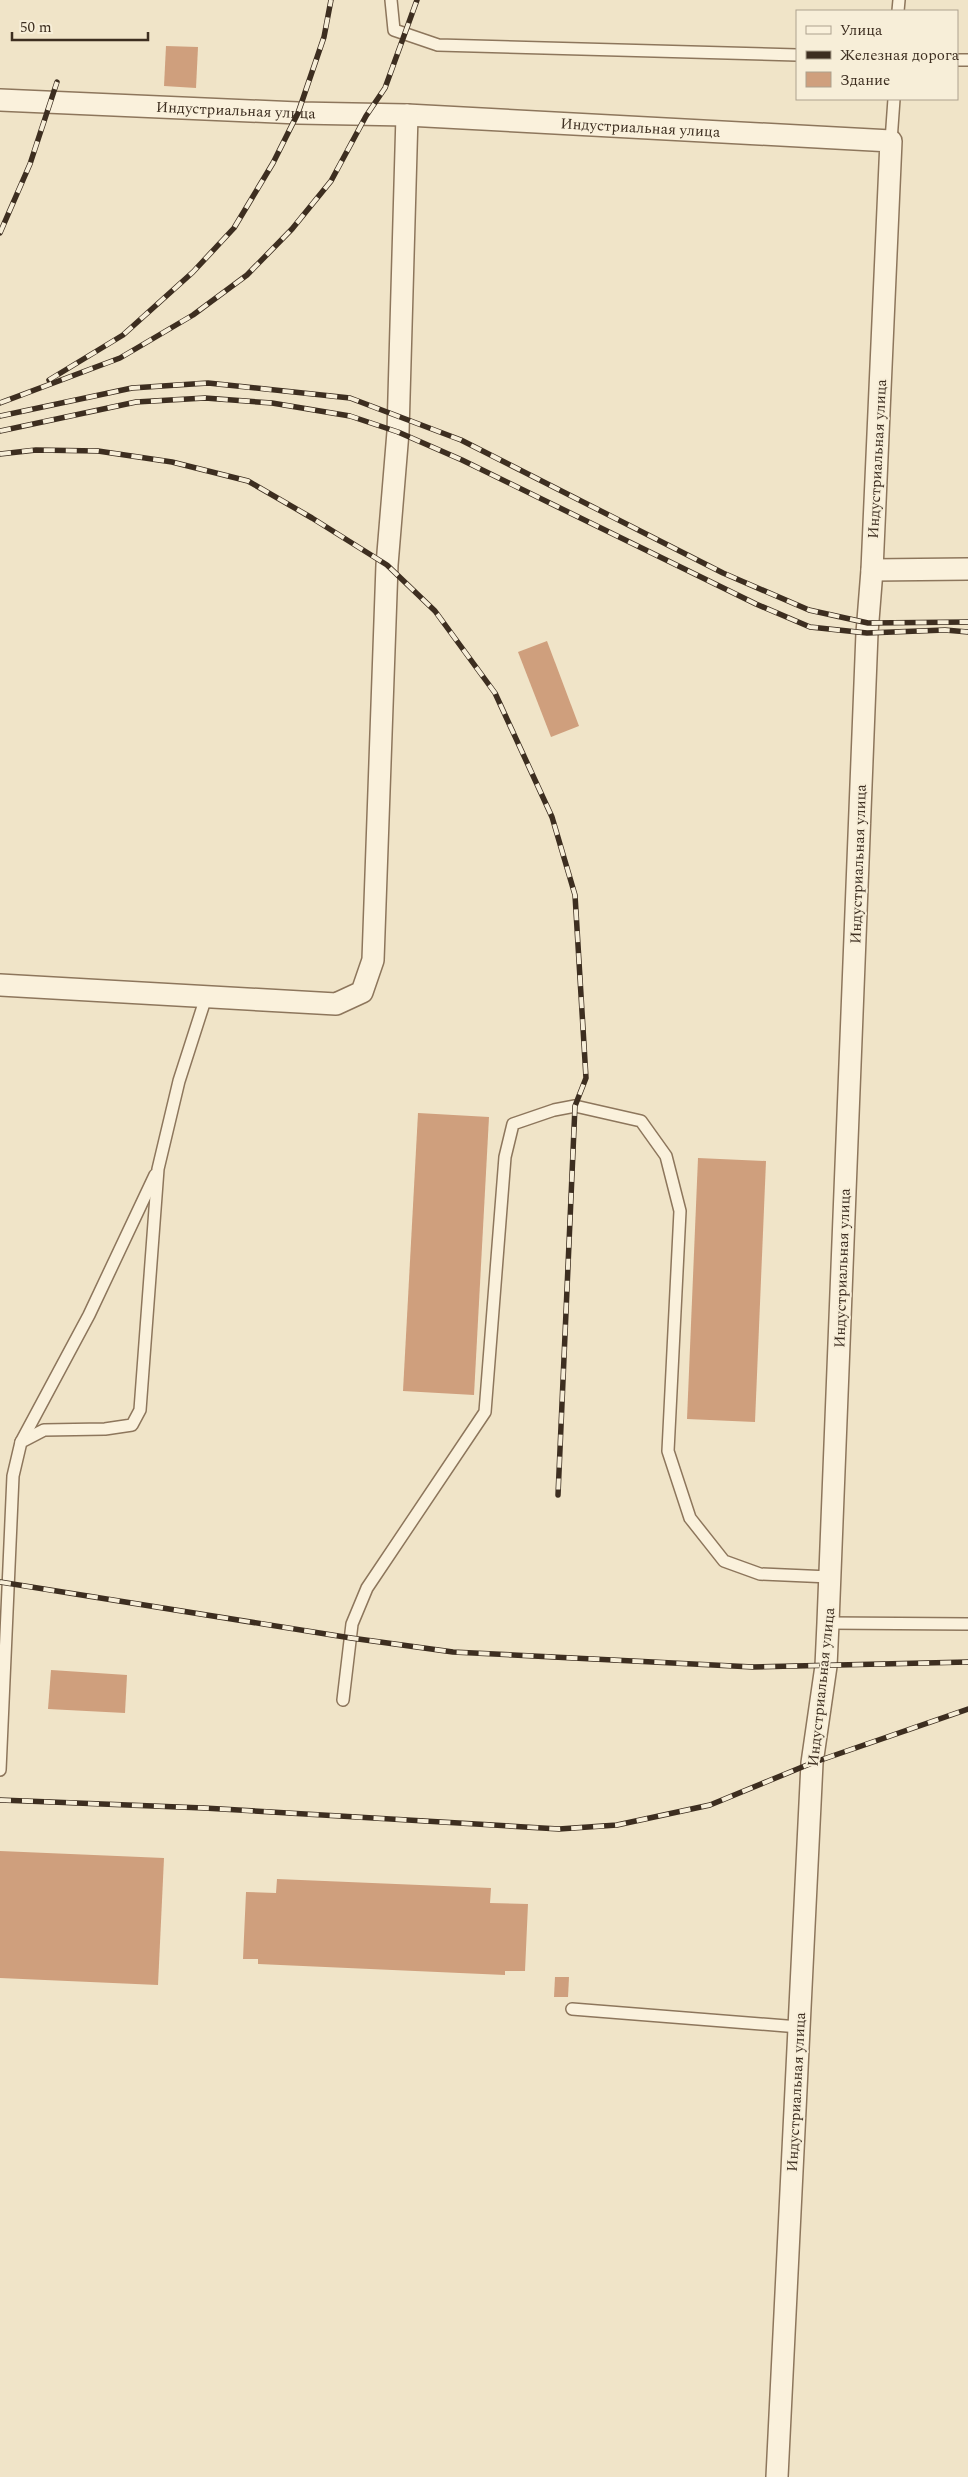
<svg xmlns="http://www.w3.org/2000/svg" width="968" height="2477" font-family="Spectral,serif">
  <rect width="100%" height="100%" fill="#f0e4c8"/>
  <g fill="#cf9f7d">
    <path d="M166 46 198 47 196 88 164 86Z"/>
    <path d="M547 641 579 726 551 737 518 652Z"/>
    <path d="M418 1113 489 1117 474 1395 403 1391Z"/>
    <path d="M698 1158 766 1161 755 1422 687 1419Z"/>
    <path d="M51 1670 127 1675 125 1713 48 1709Z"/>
    <path d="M0 1851 164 1858 158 1985 0 1978Z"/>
    <path d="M277 1879 491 1888 490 1903 528 1904 525 1971H505V1975L258 1964V1959H243L246 1892 276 1893Z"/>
    <path d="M555 1977H569L568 1997H554Z"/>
  </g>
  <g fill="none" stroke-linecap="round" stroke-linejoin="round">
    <defs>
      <g id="service">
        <path d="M391 0 394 30 438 45 797 55"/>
        <path d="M898 11 899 0"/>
        <path d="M957 60H968"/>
        <path d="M891 141 894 99"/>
        <path d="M21 1442 89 1315 155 1175"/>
        <path d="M828 1623 968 1624"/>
        <path d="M343 1700 352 1624 367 1588 485 1412 505 1157 513 1124 554 1110 575 1106 641 1121 666 1156 680 1211 668 1451 690 1518 724 1561 760 1574 830 1577"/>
        <path d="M0 1770 13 1476 21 1442 44 1430 105 1429 132 1425 140 1410 158 1169 179 1081 206 997"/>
        <path d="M572 2009 799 2027"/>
      </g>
      <g id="minor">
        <path id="s1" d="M0 100 298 113 407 115 891 141 872 570 867 633 828 1623 826 1666 812 1763 777 2477"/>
        <path d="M872 570 968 569"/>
        <path d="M0 985 336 1004 362 992 373 960 387 565 398 432 407 115"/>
      </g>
    </defs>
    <use href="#service" stroke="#8d765c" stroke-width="14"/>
    <use href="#minor" stroke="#8d765c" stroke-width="24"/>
    <use href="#service" stroke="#faf1dc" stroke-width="11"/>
    <use href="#minor" stroke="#faf1dc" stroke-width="21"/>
    <defs>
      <g id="rail">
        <path d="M0 233 30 164 57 82"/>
        <path d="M49 380 123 335 193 272 234 228 273 163 298 113 324 37 331 0"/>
        <path d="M0 403 120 358 193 315 247 275 292 229 331 181 366 116 385 88 417 0"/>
        <path d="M0 416 132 388 208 383 350 398 461 440 723 573 809 610 868 623 968 622"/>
        <path d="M0 431 136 402 205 398 272 403 350 416 398 432 462 460 756 604 810 627 867 633 945 630 968 632"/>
        <path d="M0 454 36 450 98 451 172 462 248 481 312 518 387 565 435 611 495 693 552 817 575 895 586 1078 575 1106 558 1495"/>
        <path d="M0 1582 351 1638 453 1652 753 1667 968 1662"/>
        <path d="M0 1800 204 1808 559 1829 617 1825 710 1805 812 1763 968 1709"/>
      </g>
    </defs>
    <use href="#rail" stroke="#3d2e20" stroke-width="5.5"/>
    <use href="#rail" stroke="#f7eed8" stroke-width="4" stroke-dasharray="11" stroke-linecap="butt"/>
  </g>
  <g text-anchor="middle" stroke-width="4" stroke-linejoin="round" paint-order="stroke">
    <g font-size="15" fill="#3d2e20" stroke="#f7eed8">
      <text dy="5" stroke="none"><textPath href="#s1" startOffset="236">Индустриальная улица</textPath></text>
      <text dy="5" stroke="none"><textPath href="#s1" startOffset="641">Индустриальная улица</textPath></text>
      <text transform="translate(877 459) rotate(-87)" y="5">Индустриальная улица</text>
      <text transform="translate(858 864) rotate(-88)" y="5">Индустриальная улица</text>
      <text transform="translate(842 1268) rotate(-88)" y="5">Индустриальная улица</text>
      <text transform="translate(821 1687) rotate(-84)" y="5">Индустриальная улица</text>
      <text transform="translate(796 2092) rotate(-87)" y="5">Индустриальная улица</text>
    </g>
  </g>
  <rect x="796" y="10" width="162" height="90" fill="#f7eed8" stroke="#ada18e"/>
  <rect x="806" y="26" width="25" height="8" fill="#faf1dc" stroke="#ada18e"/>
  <text x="840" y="35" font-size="15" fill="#3d2e20">Улица</text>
  <rect x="806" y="51" width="25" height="8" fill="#3d2e20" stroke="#ada18e"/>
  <text x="840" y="60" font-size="15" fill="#3d2e20">Железная дорога</text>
  <rect x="806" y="72" width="25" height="15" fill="#cf9f7d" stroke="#ada18e"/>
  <text x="840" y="85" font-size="15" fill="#3d2e20">Здание</text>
  <path d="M12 32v8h136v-8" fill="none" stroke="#3d2e20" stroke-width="2.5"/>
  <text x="20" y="32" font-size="15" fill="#3d2e20" stroke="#f7eed8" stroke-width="4" paint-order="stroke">50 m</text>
</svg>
